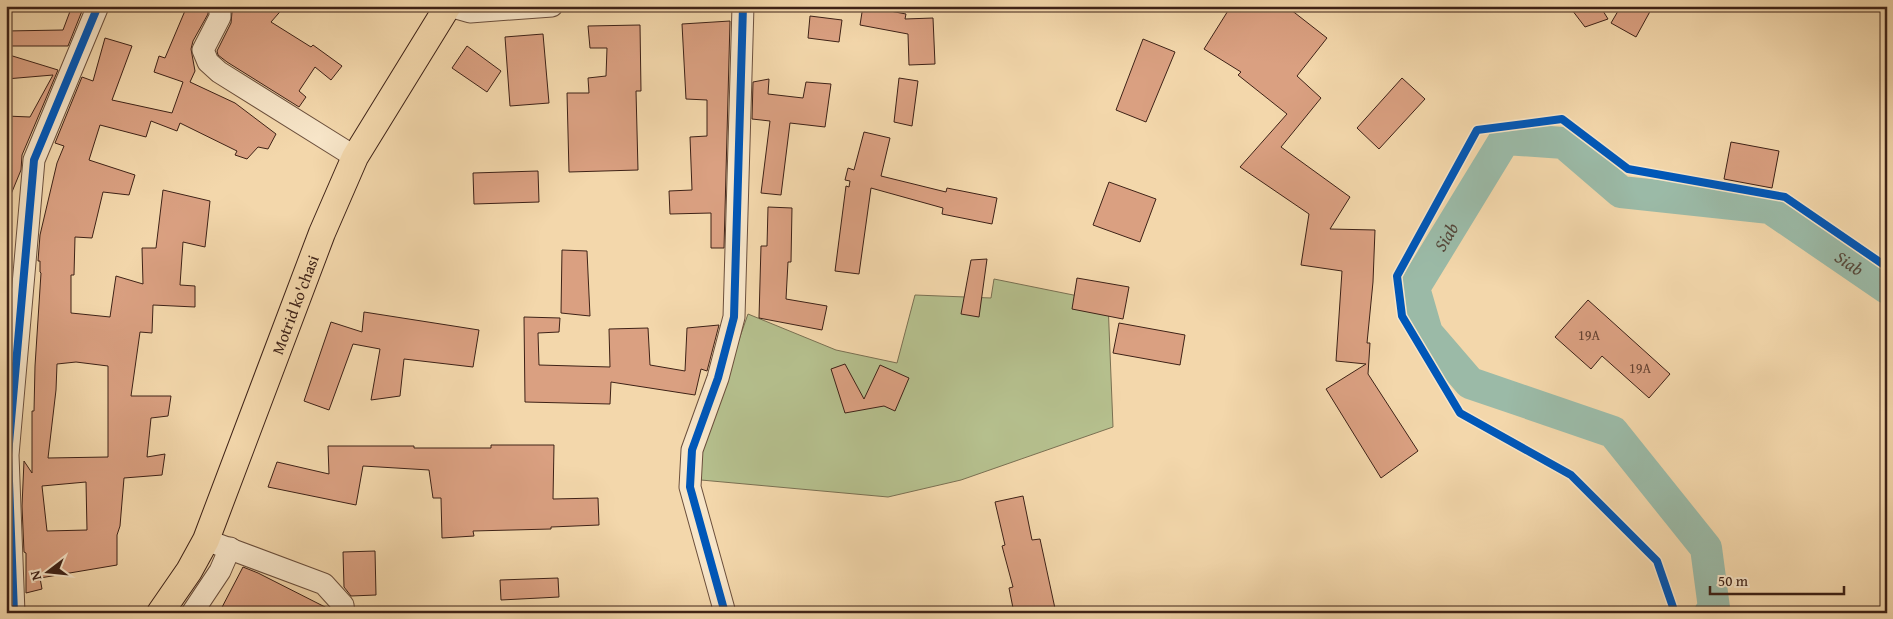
<svg xmlns="http://www.w3.org/2000/svg" width="1893" height="619" font-family="'Gentium Book Plus',serif">
<style>
.green{fill:#b5bf8d;stroke:#7a7052}
.lines{fill:none;stroke-linecap:round;stroke-linejoin:round}
.river{stroke:#9bbaa7;stroke-width:32}
.building{fill:#daa081;stroke:#3e2217;fill-rule:evenodd}
.minor-casing{stroke:#6b4f3c;stroke-width:23}
.major-casing{stroke:#3e2217;stroke-width:28}
.minor{stroke:#f7e5c8;stroke-width:21}
.major{stroke:#f3d7ab;stroke-width:26}
.cycleway-casing{stroke:#f7e5c8;stroke-width:11}
.cycleway{stroke:#0057b8;stroke-width:8}
.labels{text-anchor:middle;dominant-baseline:central;stroke-width:4.5;stroke-linejoin:round;paint-order:stroke}
.number-label{font-size:14px;fill:#654232}
.street-label{font-size:16px;fill:#3e2217;stroke:#f7e5c8}
.water-label{font-size:18px;font-style:italic;fill:#55483b;stroke:#f7e5c8}
</style>
<rect width="100%" height="100%" fill="#f3d7ab"/>
<filter id="stains"><feTurbulence type="fractalNoise" baseFrequency=".004" numOctaves="4"/><feColorMatrix values="0 0 0 0 .2 0 0 0 0 .09 0 0 0 0 .02 0 0 0 .5 -.17"/></filter>
<radialGradient id="worn" r=".72"><stop offset=".6" stop-color="#630" stop-opacity="0"/><stop offset="1" stop-color="#630" stop-opacity=".3"/></radialGradient>
<!-- green -->
<polygon class="green" points="994,279 1108,302 1113,427 961,480 888,497 690,479 748,314 836,350 897,363 915,295 991,298"/>
<g class="lines">
<!-- river -->
<path class="river" id="s1" d="M1710,613L1714,608L1706,548L1613,432L1470,383L1427,333L1414,288L1505,139L1564,143L1621,192L1770,208L1887,288"/>
</g>
<!-- building -->
<g class="building">
<polygon points="72,6 84,6 68,46 6,46 6,31 63,30"/>
<path d="M187,6H201L208,10V14L193,41L191,49L195,71L190,82L235,103L276,134L268,149L258,147L247,159L235,155L237,151L180,123L177,131L151,121L146,137L100,125L89,160L135,175L129,195L103,192L92,238L75,237L74,275H71V313L110,317L116,276L143,284L142,248H156L163,190L210,201L205,247L183,242L180,285L195,286V307L153,305L152,333L140,332L131,396H171L168,416L151,418L147,457L165,454L162,475L124,478L120,526L117,535V565L40,578L42,589L26,593V553L24,552L22,506L24,461L32,473V411H34L35,366L41,273L40,272V261H38L40,235L57,163L64,146L55,143L82,77L93,81L105,38L132,46L112,100L172,113L183,82L154,72L159,56L165,58ZM76,362L108,366V457L48,458L56,390L57,364ZM86,482L87,530L47,531L42,486Z"/>
<polygon points="237,6 285,6 271,22 311,47 313,45 342,66 331,80 315,67 299,91 306,97 299,107 227,62 218,55 217,51 231,23 232,12"/>
<polygon points="863,6 906,14 905,19 933,18 935,64 909,65 908,34 860,25"/>
<polygon points="1231,6 1286,6 1327,38 1297,76 1321,98 1281,147 1350,197 1330,229 1375,230 1373,282 1367,343 1370,343 1368,374 1418,451 1381,478 1326,389 1366,364 1336,361 1342,271 1301,265 1309,214 1240,167 1287,114 1238,75 1241,72 1204,49"/>
<polygon points="1569,6 1600,6 1608,19 1585,27"/>
<polygon points="1621,6 1653,6 1636,37 1611,23"/>
<polygon points="810,16 842,20 839,42 808,38"/>
<polygon points="730,21 724,248 711,248 711,213 670,214 669,191 692,190 690,137 707,136 707,100 686,99 682,24"/>
<polygon points="640,25 641,91 636,91 638,170 569,172 567,93 589,93 588,78 606,76 607,48 590,48 588,26"/>
<polygon points="543,34 549,103 510,106 505,37"/>
<polygon points="1143,39 1175,52 1146,122 1116,110"/>
<polygon points="467,46 501,71 487,92 452,68"/>
<polygon points="6,54 58,70 22,155 21,170 7,204 6,116 30,117 53,75 6,79"/>
<polygon points="899,78 918,81 912,126 894,122"/>
<polygon points="1402,78 1425,99 1379,149 1357,128"/>
<polygon points="769,79 768,94 803,98 806,82 831,84 825,127 790,123 781,195 761,193 770,121 752,119 753,82"/>
<polygon points="864,132 890,138 881,176 946,192 947,188 997,198 992,224 942,214 943,208 871,188 859,274 835,271 846,186 849,187 850,181 845,180 848,168 854,170"/>
<polygon points="1731,142 1779,151 1772,188 1724,179"/>
<polygon points="538,171 539,202 474,204 473,173"/>
<polygon points="1109,182 1156,199 1140,242 1093,225"/>
<polygon points="768,207 792,208 791,262 788,262 786,299 827,306 822,330 759,318 761,246 767,246"/>
<polygon points="562,250 587,251 590,316 561,313"/>
<polygon points="987,259 979,317 961,314 971,260"/>
<polygon points="1077,278 1129,287 1123,319 1072,309"/>
<polygon points="1588,300 1670,374 1649,398 1602,356 1591,369 1555,337"/>
<polygon points="364,312 479,330 473,367 404,359 400,396 371,400 380,349 353,344 329,410 304,401 331,322 362,332"/>
<polygon points="524,317 560,318 559,332 538,333 539,365 610,367 609,329 648,328 650,365 685,371 687,328 719,325 707,371 701,369 695,395 611,382 610,404 525,402"/>
<polygon points="1119,323 1185,335 1180,365 1113,353"/>
<polygon points="845,364 864,399 880,365 909,378 895,411 884,406 845,413 831,369"/>
<polygon points="491,445 554,445 553,499 598,498 599,525 551,527 551,529 473,531 474,536 442,538 441,498 433,498 429,470 363,466 356,505 268,487 277,462 329,474 328,446 414,446 414,448 491,448"/>
<polygon points="1023,496 1032,540 1040,539 1056,613 1014,613 1009,588 1013,587 1002,546 1005,545 995,502"/>
<polygon points="375,551 376,595 351,596 344,587 343,552"/>
<polygon points="243,567 258,573 329,609 331,613 219,613"/>
<polygon points="558,578 559,597 501,600 500,580"/>
</g>
<g class="lines">
<defs>
<g id="minor">
<polyline points="220,6 220,17 203,50 208,62 219,72 355,157"/>
<polyline points="449,6 470,12 552,6"/>
<polyline points="206,540 324,584 343,605 344,613"/>
<polyline points="14,613 8,455 34,160 98,6"/>
<polyline points="192,613 220,571 230,548"/>
<polyline points="725,613 690,487 692,450 718,378 734,317 743,6"/>
</g>
<g id="major">
<path id="s2" d="M160,613L189,571L206,540L322,233L355,157L448,6"/>
</g>
</defs>
<!-- minor casing -->
<use href="#minor" class="minor-casing"/>
<!-- major casing -->
<use href="#major" class="major-casing"/>
<!-- minor -->
<use href="#minor" class="minor"/>
<!-- major -->
<use href="#major" class="major"/>
<defs>
<g id="cycleway">
<polyline points="14,613 8,455 34,160 98,6"/>
<polyline points="725,613 690,487 692,450 718,378 734,317 743,6"/>
<polyline points="1675,613 1657,561 1571,475 1460,413 1402,316 1397,276 1477,130 1562,119 1628,169 1785,197 1887,267"/>
</g>
</defs>
<!-- cycleway casing -->
<use href="#cycleway" class="cycleway-casing"/>
<!-- cycleway -->
<use href="#cycleway" class="cycleway"/>
</g>
<g class="labels">
<!-- number labels -->
<g class="number-label">
<text x="1589" y="335">19A</text>
<text x="1640" y="368">19A</text>
</g>
<!-- street labels -->
<g class="street-label">
<text stroke="none"><textPath href="#s2" startOffset="338">Motrid ko'chasi</textPath></text>
</g>
<!-- water labels -->
<g class="water-label">
<text stroke="none"><textPath href="#s1" startOffset="540">Siab</textPath></text>
<text stroke="none"><textPath href="#s1" startOffset="1035">Siab</textPath></text>
</g>
</g>
<!-- margin -->
<rect width="1893" height="619" fill="none" stroke="#f3d7ab" stroke-width="25"/>
<rect x="8" y="8" width="1878" height="604" fill="none" stroke="#3e2217" stroke-width="2.5"/>
<rect x="12" y="12" width="1868" height="594" fill="none" stroke="#3e2217"/>
<!-- north arrow -->
<g transform="translate(48 572) rotate(254)" stroke="#f7e5c8" stroke-width="4" paint-order="stroke">
<path d="M0-4L9 19L0 12L-9 19Z" fill="#3e2217"/>
<text y="-8" font-size="14" font-weight="bold" text-anchor="middle" fill="#3e2217">N</text>
</g>
<!-- scale -->
<path d="M1710 586v8h134v-8" fill="none" stroke="#3e2217" stroke-width="2.5"/>
<text x="1718" y="586" font-size="15" fill="#3e2217" stroke="#f7e5c8" stroke-width="4" paint-order="stroke">50 m</text>
<rect width="100%" height="100%" filter="url(#stains)"/>
<rect width="100%" height="100%" fill="url(#worn)"/>
</svg>
